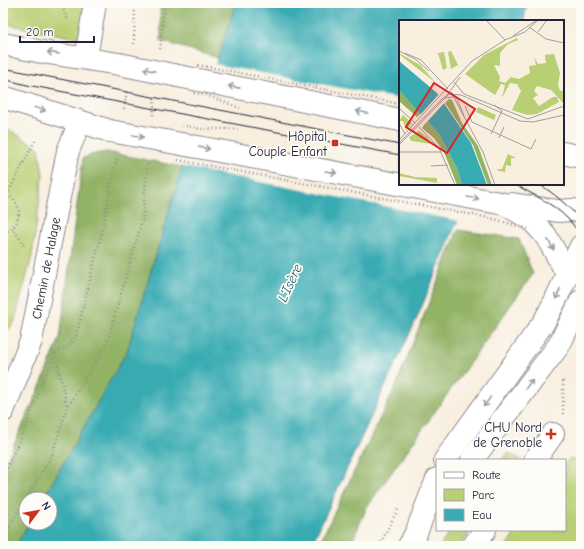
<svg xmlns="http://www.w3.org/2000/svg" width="584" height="549" font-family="'Comic Neue',sans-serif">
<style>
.green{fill:#b9cf73;stroke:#6e7857}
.forest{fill:#92b265;stroke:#5a6a50}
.water{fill:#39abb2;stroke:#2e6676}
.pier{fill:#f8efdf}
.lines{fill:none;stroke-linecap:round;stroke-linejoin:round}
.minor-casing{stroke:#8d888d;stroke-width:24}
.path{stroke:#8d888d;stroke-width:2.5;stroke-dasharray:1 3;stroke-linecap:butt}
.minor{stroke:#fff;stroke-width:22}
.tram{stroke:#22223b;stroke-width:1}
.minor-bridge-casing{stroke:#8d888d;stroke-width:24;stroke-linecap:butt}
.path-bridge{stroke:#8d888d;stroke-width:2.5;stroke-dasharray:1 3;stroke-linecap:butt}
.minor-bridge{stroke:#fff;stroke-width:22}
.oneway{stroke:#9c9ca7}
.poi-dot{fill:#c8321e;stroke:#fdfcf7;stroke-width:1.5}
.labels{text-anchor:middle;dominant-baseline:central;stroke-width:3.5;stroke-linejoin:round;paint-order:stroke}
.poi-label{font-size:13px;fill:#22223b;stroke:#fdfcf7;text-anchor:end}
.street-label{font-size:13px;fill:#22223b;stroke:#fdfcf7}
.water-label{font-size:14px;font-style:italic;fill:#2c6071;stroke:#fdfcf7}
.inset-road{fill:none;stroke:#a29d9d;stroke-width:1}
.view{fill:#d62828;fill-opacity:0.15;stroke:#d62828;stroke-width:2}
.inset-edge{fill:none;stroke:#22223b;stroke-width:2}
</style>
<rect width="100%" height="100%" fill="#fdfcf7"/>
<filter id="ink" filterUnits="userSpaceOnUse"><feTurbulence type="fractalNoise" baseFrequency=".025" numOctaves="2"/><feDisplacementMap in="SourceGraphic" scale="8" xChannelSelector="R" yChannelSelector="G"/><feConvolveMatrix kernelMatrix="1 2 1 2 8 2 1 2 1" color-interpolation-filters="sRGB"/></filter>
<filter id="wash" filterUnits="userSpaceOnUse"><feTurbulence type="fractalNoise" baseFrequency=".012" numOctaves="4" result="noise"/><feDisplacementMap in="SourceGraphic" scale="16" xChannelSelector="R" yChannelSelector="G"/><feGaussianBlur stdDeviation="0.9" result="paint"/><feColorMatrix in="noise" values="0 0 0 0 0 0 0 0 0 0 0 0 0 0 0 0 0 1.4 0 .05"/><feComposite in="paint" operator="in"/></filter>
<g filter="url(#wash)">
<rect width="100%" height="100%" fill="#f8efdf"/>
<!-- green -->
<g class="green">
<polygon points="3,3 90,3 88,22 76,38 3,23"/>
<polygon points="3,126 39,148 43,175 32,256 14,323 3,335"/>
<polygon points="508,453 522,460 502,460"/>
<polygon points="581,458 581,546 506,546 518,530 565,530 565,464 569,459"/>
<polygon points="451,530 471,530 460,546 440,546"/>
</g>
<!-- forest -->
<g class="forest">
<polygon points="160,3 236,3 218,58 161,41"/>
<polygon points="107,152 182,167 127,351 43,499 26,499 26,523 29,523 16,546 3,546 3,469 40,387 60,338 83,158 94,154"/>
<polygon points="458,230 519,239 533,274 367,507 350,546 318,546 397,383"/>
</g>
<!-- water -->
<polygon class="water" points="236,3 527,3 524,21 400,21 400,184 473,184 417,318 311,546 16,546 29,523 50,523 50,499 43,499 127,351 182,167"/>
<!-- pier -->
<polygon class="pier" points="214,64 400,99 400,184 475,184 460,221 180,166"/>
</g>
<g filter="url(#ink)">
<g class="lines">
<defs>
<g id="minor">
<polyline points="3,44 42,52 119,64"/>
<polyline points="86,58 95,3"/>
<polyline points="178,76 400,120"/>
<polyline points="3,97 110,131"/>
<polyline points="165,141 505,204 532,220 546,236 567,273"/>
<polyline points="563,153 581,157"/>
<polyline points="512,204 558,211 571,210 581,211"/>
<polyline points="3,411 31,341 68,151 80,122"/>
<polyline points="445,460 544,322 555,301 581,246"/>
<polyline points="472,460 559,345 581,301"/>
<polyline points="535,460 553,434"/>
<polyline points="409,546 416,533 437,479"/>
<polyline points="473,546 485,530"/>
</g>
</defs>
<!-- minor casing -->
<use href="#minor" class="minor-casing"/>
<!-- path -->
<g class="path">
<polyline points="60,3 68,19"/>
<polyline points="134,44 135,3"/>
<polyline points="160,49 165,3"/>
<polyline points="124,109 127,90"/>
<polyline points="153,115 155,96"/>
<path d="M3,194C24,198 24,228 3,232"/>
<polyline points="7,195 35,141"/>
<polyline points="12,228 21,240 25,248"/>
<polyline points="52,351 55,353 69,346 76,336 101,235 117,156"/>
<polyline points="55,353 67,407"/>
<polyline points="41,385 55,353"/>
<polyline points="563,414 563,379"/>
<polyline points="3,475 21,438 39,392"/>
<polyline points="3,537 52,455 67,408 106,345 142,221 148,162"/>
<polyline points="379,546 399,507"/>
</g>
<!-- minor -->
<use href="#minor" class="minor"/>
<!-- tram -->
<g class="tram">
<polyline points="3,68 400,145"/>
<polyline points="3,79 27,85 400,155"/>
<path d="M514,184C532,194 552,203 567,218C572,223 576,229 581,235"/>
<path d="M538,184C555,193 567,206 581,219"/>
</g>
<defs>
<g id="minor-bridge">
<polyline points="119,64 178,76"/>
<polyline points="110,131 165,141"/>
</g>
</defs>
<!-- minor-bridge casing -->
<use href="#minor-bridge" class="minor-bridge-casing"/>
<!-- path-bridge -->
<g class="path-bridge">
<polyline points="198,65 400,104"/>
<polyline points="194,93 206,95 240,108"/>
<polyline points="182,125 200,129 238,129"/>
<polyline points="178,160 490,218 529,229"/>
</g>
<!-- minor-bridge -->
<use href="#minor-bridge" class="minor-bridge"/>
</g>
<!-- one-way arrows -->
<defs><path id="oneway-shaft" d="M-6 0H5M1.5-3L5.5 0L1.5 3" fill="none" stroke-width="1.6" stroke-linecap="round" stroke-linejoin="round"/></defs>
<g class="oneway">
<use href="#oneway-shaft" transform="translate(53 53) rotate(-172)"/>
<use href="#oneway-shaft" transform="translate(149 70) rotate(-169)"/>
<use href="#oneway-shaft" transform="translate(234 87) rotate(-169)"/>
<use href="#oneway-shaft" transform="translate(40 109) rotate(18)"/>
<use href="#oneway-shaft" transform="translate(362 112) rotate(-168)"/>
<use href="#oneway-shaft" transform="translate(138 136) rotate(10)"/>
<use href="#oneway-shaft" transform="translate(204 148) rotate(10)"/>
<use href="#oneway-shaft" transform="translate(331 172) rotate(10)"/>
<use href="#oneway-shaft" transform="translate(473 198) rotate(9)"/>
<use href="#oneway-shaft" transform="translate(551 245) rotate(61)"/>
<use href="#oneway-shaft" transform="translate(558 294) rotate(113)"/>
<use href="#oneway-shaft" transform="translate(529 384) rotate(-53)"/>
<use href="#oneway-shaft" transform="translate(487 402) rotate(126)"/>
</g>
</g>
<!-- markers -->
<g class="poi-dot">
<rect x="331" y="139" width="8" height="8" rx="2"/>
<path d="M549 428h4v4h4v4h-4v4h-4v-4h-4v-4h4z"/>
</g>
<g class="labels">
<!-- poi labels -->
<g class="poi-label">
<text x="327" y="136">Hôpital<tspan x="327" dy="15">Couple Enfant</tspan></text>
<text x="542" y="427">CHU Nord<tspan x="542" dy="15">de Grenoble</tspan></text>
</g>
<!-- street labels -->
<g class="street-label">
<text transform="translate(46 268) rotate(-79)">Chemin de Halage</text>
</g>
<!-- water labels -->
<g class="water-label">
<text transform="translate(290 283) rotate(-65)">L'Isère</text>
</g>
</g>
<!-- overview -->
<g transform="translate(399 20)">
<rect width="165" height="165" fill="#f8efdf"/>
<path d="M118,18L119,20L109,24L101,33V46L95,45L101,57L100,61L106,63L112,57L120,59L131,53L130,46L137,45L135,37L139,44L147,43L146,35L155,34L161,53L159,65L161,71L165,70V84L152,70L138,66L135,71L139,75L134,78L140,86L154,77H158L160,82L138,94L128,95L113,90L122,71L118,64L111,63L103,78L106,65L102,64L96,75L66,54L85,35ZM52,31L59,45L52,49L49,32ZM45,32L48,48L44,50L39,33ZM0,33L21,45L37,63L0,34ZM79,87L97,95L95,100L77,92ZM4,95L13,103L7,110L4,101H0ZM20,111L28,117L33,124L12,121L10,117ZM109,134L117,138H112V146L107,145L106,152L100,151L98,149H103ZM0,153L16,157L38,158V163L0,156Z" fill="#b9cf73"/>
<path d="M0,70L22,93L18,97L0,81ZM50,79L53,80L63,103L79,126L93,165H89L74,125L46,83ZM28,101L40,114L58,148L63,165H58L45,132L35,118L23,108Z" fill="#92b265"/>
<path d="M0,41L38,73L72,123L88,165H63L58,148L40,114L0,70Z" fill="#39abb2"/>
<path d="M41,73L47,81L27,103L21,95Z" fill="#f8efdf"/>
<path class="inset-road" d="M87,0L106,20M130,7L147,19L165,23M139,12L148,0M114,16L138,0M0,31L16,39L30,51M6,33L22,40L49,69M55,62L65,74L129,99L165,86M52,72L84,132L96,165M53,73L59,81L65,96M47,77L61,57M66,86L73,102L132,129L137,119M0,88L16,103M0,103L6,114M20,107L40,128L56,165M92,114L103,91L95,85M100,118L105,107M0,120L73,41L106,20L126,12L139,0M0,123L43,79L50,74L62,75L121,101L134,102L165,95M0,125L46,78L54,77M0,132H42M32,146L49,145"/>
<path class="view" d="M35,63L76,89L48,133L7,107Z"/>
<rect width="165" height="165" class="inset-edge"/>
</g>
<!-- margin -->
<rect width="584" height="549" fill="none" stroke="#fdfcf7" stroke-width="16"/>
<!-- legend -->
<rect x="436" y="459" width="130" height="72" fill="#fdfcf7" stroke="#a5a5ac"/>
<rect x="444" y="472" width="20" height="6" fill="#ffffff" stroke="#a5a5ac"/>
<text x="472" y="479" font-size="12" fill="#22223b">Route</text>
<rect x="444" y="489" width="20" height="12" fill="#b9cf73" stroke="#a5a5ac"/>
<text x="472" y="499" font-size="12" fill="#22223b">Parc</text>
<rect x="444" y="509" width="20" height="12" fill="#39abb2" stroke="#a5a5ac"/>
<text x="472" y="519" font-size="12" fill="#22223b">Eau</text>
<!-- north arrow -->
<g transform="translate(38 511) rotate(58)"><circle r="19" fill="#fdfcf7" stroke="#a5a5ac"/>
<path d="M0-3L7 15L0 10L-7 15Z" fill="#c8321e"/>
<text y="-6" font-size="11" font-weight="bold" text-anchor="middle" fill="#22223b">N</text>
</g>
<!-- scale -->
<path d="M20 36v6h74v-6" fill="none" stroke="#22223b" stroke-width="2"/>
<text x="26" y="36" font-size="12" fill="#22223b" stroke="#fdfcf7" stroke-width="3" paint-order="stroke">20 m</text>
</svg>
